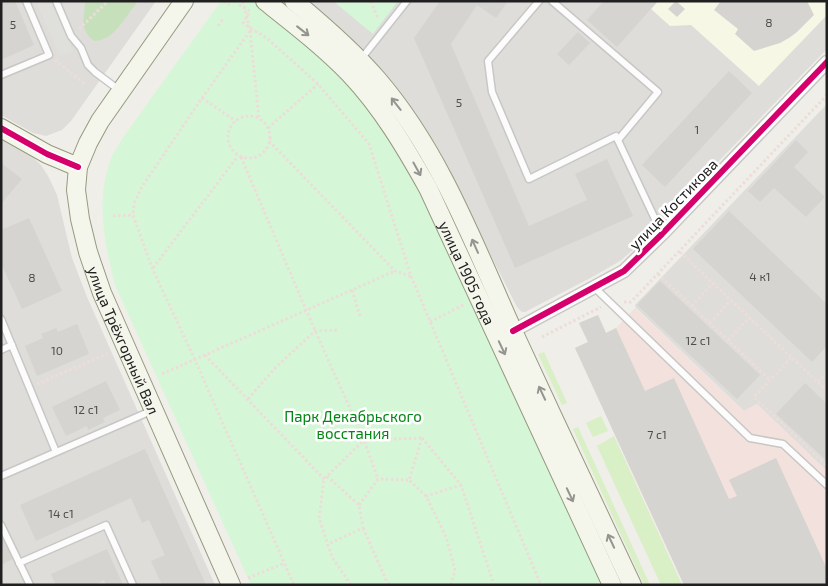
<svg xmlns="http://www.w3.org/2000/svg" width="828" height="586" font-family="'Exo 2',sans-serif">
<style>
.residential{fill:#deddda}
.commercial{fill:#f2e1dd}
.education{fill:#f7f7e5}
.grass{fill:#d9efc5}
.forest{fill:#c7e0bc}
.park{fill:#d6f7d7}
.parking{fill:#dfdfdc}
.building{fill:#d5d4d0}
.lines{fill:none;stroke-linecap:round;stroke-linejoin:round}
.lane-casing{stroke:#c7c7c5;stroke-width:9}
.street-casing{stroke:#c7c7c5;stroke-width:15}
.secondary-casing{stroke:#969a7f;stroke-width:20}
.path{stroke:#ecddd9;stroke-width:3;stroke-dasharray:2.5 2.5;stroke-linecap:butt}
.lane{stroke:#fdfcfc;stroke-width:6}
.street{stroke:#fdfcfc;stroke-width:12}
.secondary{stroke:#f4f5eb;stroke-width:18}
.cycleway-casing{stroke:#fff;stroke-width:9}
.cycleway{stroke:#d6006c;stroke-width:6}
.oneway{stroke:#959590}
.labels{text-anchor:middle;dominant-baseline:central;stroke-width:5;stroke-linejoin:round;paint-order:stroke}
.number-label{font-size:12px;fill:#4d4d4c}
.street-label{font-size:15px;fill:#202020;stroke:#fff}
.park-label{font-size:15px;fill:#028615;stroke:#fff}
</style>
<rect width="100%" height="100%" fill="#efeee9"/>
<!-- residential -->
<g class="residential">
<polygon points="1,1 156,1 71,121 62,130 46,136 33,133 1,115"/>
<polygon points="309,1 827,1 827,49 633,250 620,261 594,276 525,312 522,312 517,307 434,143 414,112 367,55"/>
<polygon points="827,104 827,471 757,404 744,411 636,308 635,305"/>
<polygon points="1,139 31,156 41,165 48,176 57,195 72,258 87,297 215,585 1,585"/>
</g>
<!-- commercial -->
<polygon class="commercial" points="635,308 744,411 757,404 827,471 827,585 684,585 575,348 588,342 579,323 598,315 606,333 616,328"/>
<!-- education -->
<polygon class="education" points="658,1 827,1 827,15 759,86 691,25 670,26 651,9"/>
<!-- grass -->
<g class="grass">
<polygon points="544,352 567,403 562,405 538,354"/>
<polygon points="601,416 608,431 593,437 586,423"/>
<polygon points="578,427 650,585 644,585 573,429"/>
<polygon points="614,436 682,585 661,585 597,446"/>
</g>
<!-- forest -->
<path class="forest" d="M85,1H136V4C124,18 114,41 94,41C78,28 85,19 85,1Z"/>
<!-- park -->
<g class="park">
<path d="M221,1H252L304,44L343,79L383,128L400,154L419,191L591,559L600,585H251L115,285C104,243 95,198 112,156C115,149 120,143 124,136Z"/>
<polygon points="333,1 398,1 373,34"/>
</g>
<!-- parking -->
<polygon class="parking" points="36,1 51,1 73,51 60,57"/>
<!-- building -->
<g class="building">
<polygon points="6,1 15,1 34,45 1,60 1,3"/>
<polygon points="440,1 508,1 496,18 477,5 451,44 529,226 587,200 575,174 607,159 633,216 515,268 414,38"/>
<polygon points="604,1 658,1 617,47 587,20"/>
<polygon points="676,1 685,9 677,17 668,9"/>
<polygon points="721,1 807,1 814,15 797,32 789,38 780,43 754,51 735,34 738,29 714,10"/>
<polygon points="578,32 590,43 569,65 557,54"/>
<polygon points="729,71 752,93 665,187 642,165"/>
<polygon points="796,140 808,152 794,167 825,197 806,217 774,188 760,202 748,191"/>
<polygon points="1,163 22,179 1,204"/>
<polygon points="729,211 827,304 827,346 812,362 693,249"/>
<polygon points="29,218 62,291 22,309 1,263 1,230"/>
<polygon points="660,281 760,375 737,399 637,305"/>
<polygon points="598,315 606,333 616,328 645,391 674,378 729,499 737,496 729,480 776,458 827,569 827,585 684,585 575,348 588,342 579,323"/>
<polygon points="77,324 89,354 37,376 25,346 43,338 41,334 56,328 58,332"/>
<polygon points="106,381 120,410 103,418 105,422 88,430 87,426 66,436 52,407"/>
<polygon points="805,383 827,404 827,461 776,414"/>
<polygon points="145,449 179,525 206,585 162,585 151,561 165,555 149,520 142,523 131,498 36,541 20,505"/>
<polygon points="1,533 13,559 1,565"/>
<polygon points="107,549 123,585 106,585 104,580 95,585 56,585 51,574"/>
</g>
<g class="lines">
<defs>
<g id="lane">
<polyline points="56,1 71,36 81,48 88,65 95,72 119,90"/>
<polyline points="539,1 488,61 492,92 529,179 616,136 662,234"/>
<polyline points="552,1 658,92 618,140"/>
<polyline points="361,59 407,1"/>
<polyline points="1,75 49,55 26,1"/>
<polyline points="595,288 750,438 783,444 827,485"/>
<polyline points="1,319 56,452"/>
<polyline points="1,350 12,345"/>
<polyline points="1,476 151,411"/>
<polyline points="1,525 30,585"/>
<polyline points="19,563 106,525 133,585"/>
</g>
<polyline id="street" points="513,331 624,271 662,234 827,62"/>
<g id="secondary">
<path id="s1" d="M184,1L100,121L88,143L78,167L76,190L80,219L88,252L102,293L231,585"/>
<path id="s2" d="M265,1C294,24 324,47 350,74C382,108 405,147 428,188L612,585"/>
<path d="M294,1C323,25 352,50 377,79C440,152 474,244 513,331C552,416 592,500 632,585"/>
<polyline points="1,128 47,154 78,167"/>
</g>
</defs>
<!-- lane casing -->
<use href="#lane" class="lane-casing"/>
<!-- street casing -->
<use href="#street" class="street-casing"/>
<!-- secondary casing -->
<use href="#secondary" class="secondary-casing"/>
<!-- path -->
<g class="path">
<polyline points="224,1 229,5"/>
<polyline points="243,1 250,31 259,119"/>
<polyline points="371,1 378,19"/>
<polyline points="239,5 250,11 243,23 255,31"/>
<polyline points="218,26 223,19"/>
<polyline points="79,29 108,1"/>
<polyline points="250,31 258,32 269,40 318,84 369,144 411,276 541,585"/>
<polyline points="250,31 202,98 141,188 134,204 133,215 152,268 195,360 294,585"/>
<polyline points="55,60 86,85"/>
<polyline points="202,98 236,121"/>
<circle cx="249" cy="137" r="21"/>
<polyline points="268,128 318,84"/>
<polyline points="269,141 395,271 410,276"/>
<polyline points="241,157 306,310 364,440 378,479"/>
<polyline points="113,216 133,215"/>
<polyline points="680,252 827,391"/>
<polyline points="153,268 238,156"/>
<polyline points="658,274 770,380"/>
<polyline points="352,290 360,316"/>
<polyline points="624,302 631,302 827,95"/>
<polyline points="692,306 713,283"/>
<polyline points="430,322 465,304"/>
<polyline points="710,323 731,300"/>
<polyline points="542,337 601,307"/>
<polyline points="728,340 749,318"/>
<polyline points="205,355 324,479"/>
<polyline points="791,358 754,397 827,466"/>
<polyline points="162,374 395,271"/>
<polyline points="818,382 827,373"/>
<polyline points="37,384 107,354"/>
<polyline points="248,399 276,367 315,331 338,330"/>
<polyline points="422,438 461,485 494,585"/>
<polyline points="422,438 409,480 426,496"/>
<polyline points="327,476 359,505 363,528 328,544"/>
<polyline points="359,505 378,479 409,480"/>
<polyline points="363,528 387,582 390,585"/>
<polyline points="248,578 285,563"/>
<polyline points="351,585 332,557 319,518 324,479 364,440 422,438"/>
<polyline points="451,585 455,570 446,537 426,496 461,485"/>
</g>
<!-- lane -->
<use href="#lane" class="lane"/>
<!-- street -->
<use href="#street" class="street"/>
<!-- secondary -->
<use href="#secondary" class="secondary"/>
<defs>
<g id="cycleway">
<polyline points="1,128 47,154 78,167"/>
<polyline points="513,331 624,271 662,234 827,62"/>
</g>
</defs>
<!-- cycleway casing -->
<use href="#cycleway" class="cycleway-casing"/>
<!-- cycleway -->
<use href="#cycleway" class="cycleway"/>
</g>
<!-- one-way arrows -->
<defs><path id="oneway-shaft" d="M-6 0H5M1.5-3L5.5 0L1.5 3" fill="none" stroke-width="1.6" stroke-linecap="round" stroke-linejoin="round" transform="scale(1.25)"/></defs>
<g class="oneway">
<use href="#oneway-shaft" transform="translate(303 31) rotate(38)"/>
<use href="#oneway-shaft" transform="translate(396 104) rotate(-128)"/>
<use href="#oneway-shaft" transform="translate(417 169) rotate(61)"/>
<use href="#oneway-shaft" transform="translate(475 246) rotate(-114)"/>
<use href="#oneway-shaft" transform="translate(502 348) rotate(65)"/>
<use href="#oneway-shaft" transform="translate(542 393) rotate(-115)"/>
<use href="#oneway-shaft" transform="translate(570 495) rotate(65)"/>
<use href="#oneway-shaft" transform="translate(611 541) rotate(-115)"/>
</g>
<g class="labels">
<!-- number labels -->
<g class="number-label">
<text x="769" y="22">8</text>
<text x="13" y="24">5</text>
<text x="459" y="102">5</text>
<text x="697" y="129">1</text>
<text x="760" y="276">4 к1</text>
<text x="32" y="277">8</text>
<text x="698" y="340">12 с1</text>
<text x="57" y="350">10</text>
<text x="86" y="409">12 с1</text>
<text x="657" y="434">7 с1</text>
<text x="61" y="513">14 с1</text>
</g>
<!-- street labels -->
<g class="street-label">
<text transform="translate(673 204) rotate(-46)">улица Костикова</text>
<text stroke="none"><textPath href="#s2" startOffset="344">улица 1905 года</textPath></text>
<text stroke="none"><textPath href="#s1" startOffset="379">улица Трёхгорный Вал</textPath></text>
</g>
<!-- park labels -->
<g class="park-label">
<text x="353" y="416">Парк Декабрьского<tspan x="353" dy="17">восстания</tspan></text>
</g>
</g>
<!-- border -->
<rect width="828" height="586" fill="none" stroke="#202020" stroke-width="5"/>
</svg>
